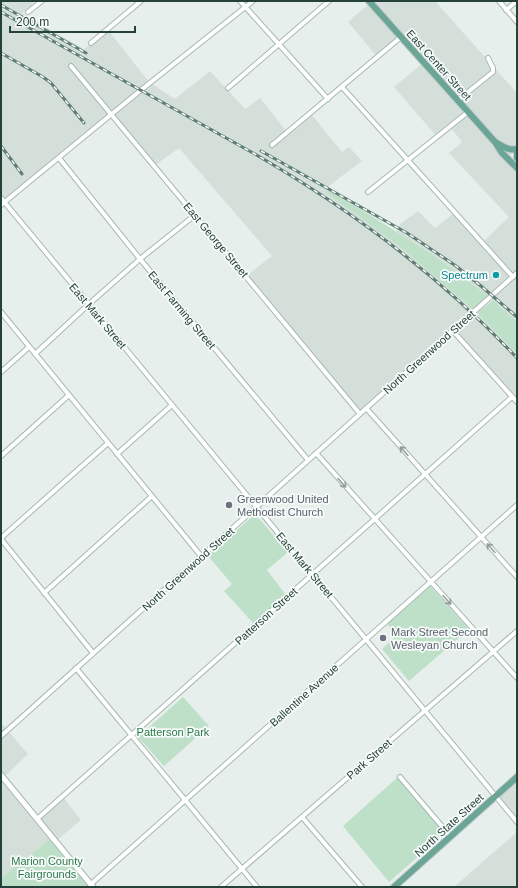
<svg xmlns="http://www.w3.org/2000/svg" width="518" height="888" font-family="Helvetica,sans-serif">
<style>
.built{fill:#d4dfda}
.green{fill:#bfe0c8}
.lines{fill:none;stroke-linecap:round;stroke-linejoin:round}
.minor-casing{stroke:#a8b8b2;stroke-width:6}
.tertiary-casing{stroke:#a8b8b2;stroke-width:7}
.primary-casing{stroke:#c2cac8;stroke-width:8}
.minor{stroke:#fff;stroke-width:4}
.tertiary{stroke:#fff;stroke-width:5}
.primary{stroke:#6aa596;stroke-width:6}
.rail-casing{stroke:#5f7d75;stroke-width:3}
.rail{stroke:#f7fbf9;stroke-width:1.5;stroke-dasharray:4.5;stroke-linecap:butt}
.oneway{stroke:#92a09c}
.culture-dot{fill:#0f9aa8;stroke:#f7fbf9;stroke-width:1.5}
.worship-dot{fill:#6b7280;stroke:#f7fbf9;stroke-width:1.5}
.labels{text-anchor:middle;dominant-baseline:central;stroke-width:3.5;stroke-linejoin:round;paint-order:stroke}
.street-label{font-size:11px;fill:#24423a;stroke:#f7fbf9}
.culture-label{font-size:11px;fill:#0d838f;stroke:#f7fbf9;text-anchor:end}
.worship-label{font-size:11px;fill:#5b616d;stroke:#f7fbf9;text-anchor:start}
.park-label{font-size:11px;fill:#2d7a4b;stroke:#f7fbf9}
</style>
<rect width="100%" height="100%" fill="#e6efeb"/>
<!-- built -->
<g class="built">
<polygon points="1,1 32,1 34,3 22,13 84,49 108,30 149,82 175,99 210,71 245,109 260,98 287,132 311,114 342,152 349,147 362,161 330,185 325,192 399,246 469,305 508,344 517,354 517,400 454,331 359,415 245,277 272,256 179,148 154,166 112,115 1,207"/>
<polygon points="368,1 435,1 517,93 517,150 509,156 517,164 517,322 493,300 436,257 396,232 400,224 418,211 435,228 454,213 481,244 509,217 449,153 462,142 452,129 439,139 394,87 423,63 401,39 378,58 348,22 370,3"/>
<polygon points="1,723 28,754 4,777 38,819 63,797 81,820 54,843 50,839 1,878"/>
<polygon points="517,777 517,822 496,796"/>
<polygon points="517,832 517,886 515,887 454,887"/>
</g>
<!-- green -->
<g class="green">
<polygon points="327,190 362,210 436,257 488,296 473,309 399,246 325,192"/>
<polygon points="493,300 517,322 517,354 477,313"/>
<polygon points="255,514 288,552 267,570 286,595 254,624 224,591 232,584 208,556"/>
<polygon points="429,585 469,629 409,681 382,649 396,636 387,623"/>
<polygon points="183,697 209,726 164,766 138,737"/>
<polygon points="398,777 445,833 389,882 343,826"/>
<polygon points="50,839 90,887 1,887 1,878"/>
</g>
<g class="lines">
<defs>
<g id="minor">
<polyline points="240,1 328,99"/>
<polyline points="499,1 517,22"/>
<polyline points="506,10 517,1"/>
<polyline points="28,12 42,1"/>
<polyline points="91,43 141,1"/>
<polyline points="71,66 360,414"/>
<polyline points="342,87 513,277"/>
<polyline points="228,88 329,1"/>
<polyline points="458,100 493,72 493,68 488,58"/>
<polyline points="272,145 401,37"/>
<polyline points="59,158 140,259 308,460"/>
<polyline points="368,192 468,112"/>
<polyline points="1,198 517,822"/>
<polyline points="1,205 141,90 253,1"/>
<polyline points="1,312 201,556"/>
<polyline points="453,331 517,402"/>
<polyline points="35,354 89,304 140,259 195,215"/>
<polyline points="1,372 29,347"/>
<polyline points="366,408 517,577"/>
<polyline points="316,453 517,678"/>
<polyline points="117,454 172,405"/>
<polyline points="1,456 69,395"/>
<polyline points="1,538 108,443"/>
<polyline points="1,539 93,653"/>
<polyline points="44,593 152,496"/>
<polyline points="76,668 257,887"/>
<polyline points="1,736 517,273"/>
<polyline points="400,777 451,837"/>
<polyline points="302,817 362,887"/>
<polyline points="37,819 512,397"/>
<polyline points="91,884 517,505"/>
<polyline points="221,887 517,631"/>
</g>
<polyline id="tertiary" points="1,775 93,887"/>
<g id="primary">
<polyline points="369,1 495,142 502,153 517,168"/>
<path d="M497,143C504,147 509,151 517,149"/>
<polyline points="517,153 517,158"/>
<polyline points="394,887 517,777"/>
</g>
</defs>
<!-- minor casing -->
<use href="#minor" class="minor-casing"/>
<!-- tertiary casing -->
<use href="#tertiary" class="tertiary-casing"/>
<!-- primary casing -->
<use href="#primary" class="primary-casing"/>
<!-- minor -->
<use href="#minor" class="minor"/>
<!-- tertiary -->
<use href="#tertiary" class="tertiary"/>
<!-- primary -->
<use href="#primary" class="primary"/>
<defs>
<g id="rail">
<polyline points="1,5 86,53"/>
<path d="M1,12L253,153C352,210 439,275 517,358"/>
<polyline points="1,53 43,77 51,83 84,123"/>
<polyline points="1,146 22,174"/>
<polyline points="261,151 407,233 456,266 481,286 517,317"/>
</g>
</defs>
<!-- rail casing -->
<use href="#rail" class="rail-casing"/>
<!-- rail -->
<use href="#rail" class="rail"/>
</g>
<!-- one-way arrows -->
<defs><path id="oneway-shaft" d="M-6 0H5M1.5-3L5.5 0L1.5 3" fill="none" stroke-width="1.6" stroke-linecap="round" stroke-linejoin="round"/></defs>
<g class="oneway">
<use href="#oneway-shaft" transform="translate(404 451) rotate(-132)"/>
<use href="#oneway-shaft" transform="translate(342 483) rotate(48)"/>
<use href="#oneway-shaft" transform="translate(491 548) rotate(-132)"/>
<use href="#oneway-shaft" transform="translate(447 600) rotate(48)"/>
</g>
<!-- markers -->
<circle class="culture-dot" cx="496" cy="275" r="4"/>
<g class="worship-dot">
<circle cx="229" cy="505" r="4"/>
<circle cx="383" cy="638" r="4"/>
</g>
<g class="labels">
<!-- street labels -->
<g class="street-label">
<text transform="translate(439 65) rotate(48)">East Center Street</text>
<text transform="translate(216 240) rotate(50)">East George Street</text>
<text transform="translate(182 310) rotate(50)">East Farming Street</text>
<text transform="translate(98 316) rotate(50)">East Mark Street</text>
<text transform="translate(429 352) rotate(-42)">North Greenwood Street</text>
<text transform="translate(305 565) rotate(50)">East Mark Street</text>
<text transform="translate(188 569) rotate(-42)">North Greenwood Street</text>
<text transform="translate(266 616) rotate(-42)">Patterson Street</text>
<text transform="translate(304 695) rotate(-42)">Ballentine Avenue</text>
<text transform="translate(369 759) rotate(-41)">Park Street</text>
<text transform="translate(449 825) rotate(-42)">North State Street</text>
</g>
<!-- culture labels -->
<g class="culture-label">
<text x="488" y="275">Spectrum</text>
</g>
<!-- worship labels -->
<g class="worship-label">
<text x="237" y="499">Greenwood United<tspan x="237" dy="13">Methodist Church</tspan></text>
<text x="391" y="632">Mark Street Second<tspan x="391" dy="13">Wesleyan Church</tspan></text>
</g>
<!-- park labels -->
<g class="park-label">
<text x="173" y="732">Patterson Park</text>
<text x="47" y="861">Marion County<tspan x="47" dy="13">Fairgrounds</tspan></text>
</g>
</g>
<!-- border -->
<rect width="518" height="888" fill="none" stroke="#24423a" stroke-width="4"/>
<!-- scale -->
<path d="M10 26v6h125v-6" fill="none" stroke="#24423a" stroke-width="2"/>
<text x="16" y="26" font-size="12" fill="#24423a" stroke="#f7fbf9" stroke-width="3" paint-order="stroke">200 m</text>
</svg>
